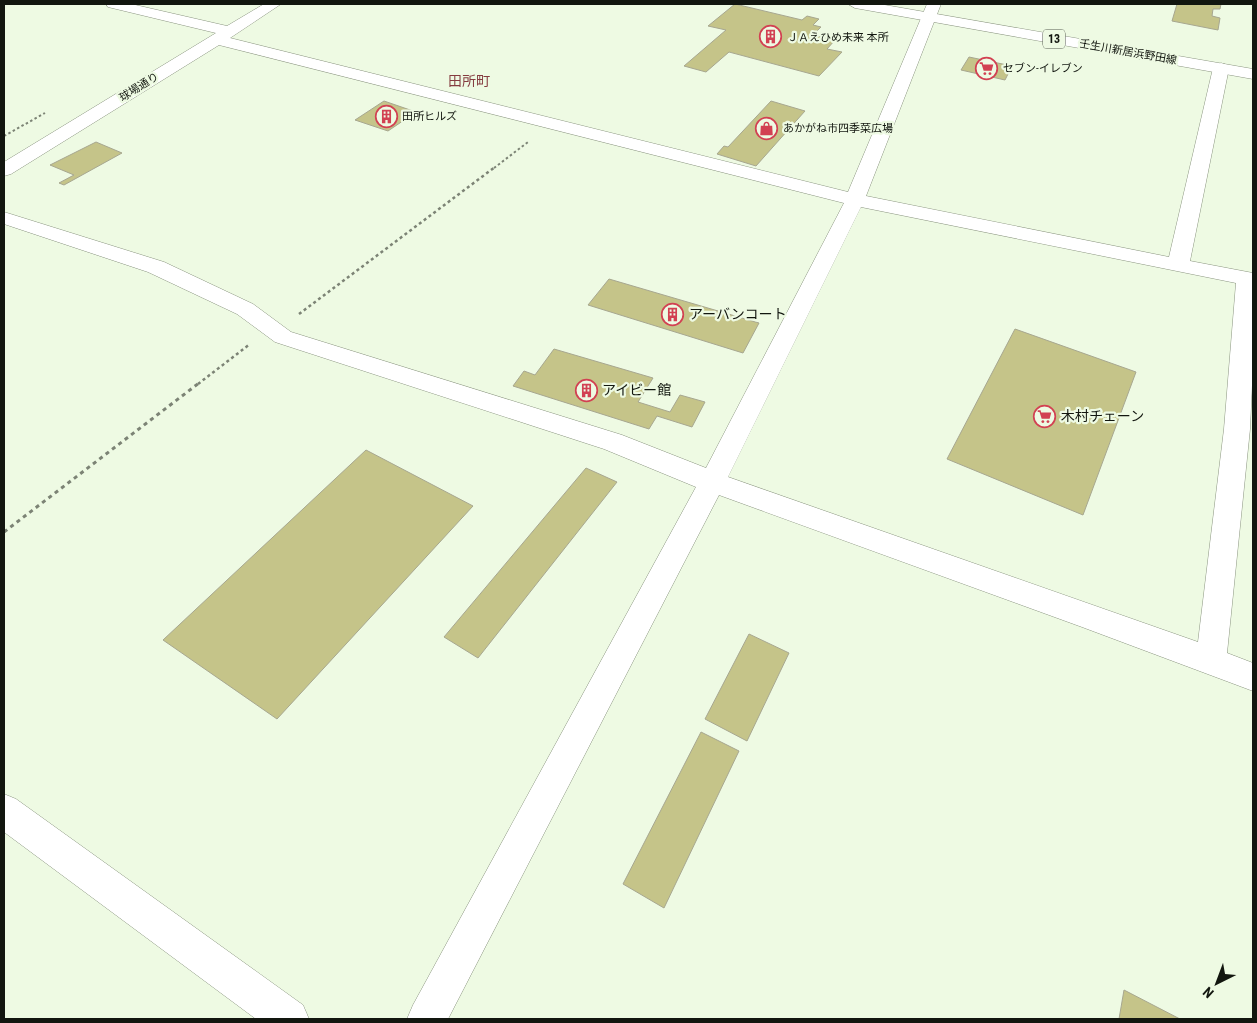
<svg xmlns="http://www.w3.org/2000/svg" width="1257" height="1023" font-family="'Roboto Condensed','Noto Sans JP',sans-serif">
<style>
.building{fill:#c5c489;stroke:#a7a790}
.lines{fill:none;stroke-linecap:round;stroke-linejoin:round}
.minor-casing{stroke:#8b9581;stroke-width:1}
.major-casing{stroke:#8b9581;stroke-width:1}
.path-far2{stroke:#7c8375;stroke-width:2;stroke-dasharray:2.5 2.5;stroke-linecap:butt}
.path-far1{stroke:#7c8375;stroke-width:2.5;stroke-dasharray:3 3;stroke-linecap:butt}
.path{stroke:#7c8375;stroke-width:3;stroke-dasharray:4 4;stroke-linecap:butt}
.minor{fill:#fff;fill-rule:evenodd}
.major{fill:#fff;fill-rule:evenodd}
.labels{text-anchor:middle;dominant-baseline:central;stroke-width:4.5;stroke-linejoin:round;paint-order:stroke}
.far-poi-label{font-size:11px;fill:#12160f;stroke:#eefae3;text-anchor:start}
.far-street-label{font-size:11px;fill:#12160f;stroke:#eefae3}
.shield{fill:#eefae3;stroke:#545a4f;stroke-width:1}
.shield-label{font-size:12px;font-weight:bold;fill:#12160f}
.far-quarter-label{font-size:14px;fill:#853c40;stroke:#eefae3}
.poi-label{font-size:14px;fill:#12160f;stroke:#eefae3;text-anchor:start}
</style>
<rect width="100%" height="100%" fill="#eefae3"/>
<!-- building -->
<g class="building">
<polygon points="735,4 802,20 807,16 819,19 813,25 821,27 813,35 835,40 827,49 842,52 819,76 729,52 706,72 684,66 726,30 708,26"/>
<polygon points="1177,4 1221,4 1220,9 1213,9 1212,16 1220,18 1218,30 1172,21"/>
<polygon points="969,57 1012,66 1005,80 961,70"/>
<polygon points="384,101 416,112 388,131 355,120"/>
<polygon points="771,101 805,111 756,166 717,154 724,146 728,147"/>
<polygon points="96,142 122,153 64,185 59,183 74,175 50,165"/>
<polygon points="609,279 759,323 743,353 588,305"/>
<polygon points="1015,329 1136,372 1083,515 947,459"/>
<polygon points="554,349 653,378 638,402 670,412 680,395 705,402 692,427 657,416 649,429 513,386 524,371 535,375"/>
<polygon points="366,450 473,506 277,719 163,640"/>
<polygon points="586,468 617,482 478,658 444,637"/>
<polygon points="749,634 789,653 747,741 705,719"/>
<polygon points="701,732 739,751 664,908 623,884"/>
<polygon points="1124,990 1180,1019 1119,1019"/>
</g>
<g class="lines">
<defs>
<g id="minor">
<path d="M106,4H131L227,26L264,4H281L230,38L848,192L927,4H941L866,196L1169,257L1213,68L1221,63L1227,65L1229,68L1190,261L1253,273V363L1250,429L1227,653L1253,663V691L1082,627L719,495L448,1019H407L413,1005L696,487L604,449L275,342L237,314L148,272L4,224V212L164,262L253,304L291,332L622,435L706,468L844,203L219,45L11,174L4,176V162L216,33L108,7ZM861,207L1236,283L1224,429L1198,642L728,477Z"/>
<polygon points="4,794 16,799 303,1005 309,1019 256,1019 4,832"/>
</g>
<polygon id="major" points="848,4 879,4 1253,69 1253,79 855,8"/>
</defs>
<!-- minor casing -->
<use href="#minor" class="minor-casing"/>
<!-- major casing -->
<use href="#major" class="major-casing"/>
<!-- path-far2 -->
<g class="path-far2">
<polyline points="4,136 45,113"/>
<polyline points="494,168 528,142"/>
</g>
<!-- path-far1 -->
<g class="path-far1">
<polyline points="299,314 495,167"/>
<polyline points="198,384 250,344"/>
</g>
<!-- path -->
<polyline class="path" points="4,532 199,383"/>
<!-- minor -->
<use href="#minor" class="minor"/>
<!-- major -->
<use href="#major" class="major"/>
</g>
<!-- icons -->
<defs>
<symbol id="building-ring" viewBox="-11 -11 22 22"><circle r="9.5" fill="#eefae3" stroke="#d24152" stroke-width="1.5"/><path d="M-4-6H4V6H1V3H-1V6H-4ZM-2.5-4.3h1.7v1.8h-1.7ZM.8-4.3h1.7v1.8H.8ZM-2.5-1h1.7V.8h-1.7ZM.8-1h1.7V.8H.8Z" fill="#d24152"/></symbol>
<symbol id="supermarket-ring" viewBox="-11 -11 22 22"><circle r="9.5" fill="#eefae3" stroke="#d24152" stroke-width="1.5"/><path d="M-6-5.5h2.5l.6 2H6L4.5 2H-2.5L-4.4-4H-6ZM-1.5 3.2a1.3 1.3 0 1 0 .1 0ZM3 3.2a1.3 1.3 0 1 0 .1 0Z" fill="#d24152"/></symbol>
<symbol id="shop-ring" viewBox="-11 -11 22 22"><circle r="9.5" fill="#eefae3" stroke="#d24152" stroke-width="1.5"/><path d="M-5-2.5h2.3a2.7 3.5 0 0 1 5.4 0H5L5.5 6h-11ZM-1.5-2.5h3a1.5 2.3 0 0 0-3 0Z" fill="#d24152"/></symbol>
</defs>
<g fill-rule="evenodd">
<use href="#building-ring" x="758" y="24" width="25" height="25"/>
<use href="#supermarket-ring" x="974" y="56" width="25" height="25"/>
<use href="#building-ring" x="374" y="104" width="25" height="25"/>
<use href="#shop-ring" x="754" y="116" width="25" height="25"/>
<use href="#building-ring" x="660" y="302" width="25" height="25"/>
<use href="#building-ring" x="574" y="378" width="25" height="25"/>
<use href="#supermarket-ring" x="1032" y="404" width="25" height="25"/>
</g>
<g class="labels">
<!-- far-poi labels -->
<g class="far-poi-label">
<text x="787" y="37">ＪＡえひめ未来 本所</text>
<text x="1003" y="68">セブン-イレブン</text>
<text x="402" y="116">田所ヒルズ</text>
<text x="783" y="128">あかがね市四季菜広場</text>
</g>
<!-- far-street labels -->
<g class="far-street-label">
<text transform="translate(1128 52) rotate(10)">壬生川新居浜野田線</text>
<text transform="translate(139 87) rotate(-32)">球場通り</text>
</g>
<!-- shield labels -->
<rect class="shield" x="1043" y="29.5" width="22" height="19" rx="4"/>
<g class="shield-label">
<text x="1054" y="39">13</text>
</g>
<!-- far-quarter labels -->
<g class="far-quarter-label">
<text x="469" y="81">田所町</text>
</g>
<!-- poi labels -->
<g class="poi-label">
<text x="689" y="314">アーバンコート</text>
<text x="602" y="390">アイビー館</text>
<text x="1061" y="416">木村チェーン</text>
</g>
</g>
<!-- border -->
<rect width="1257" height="1023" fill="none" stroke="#12160f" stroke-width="10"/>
<!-- north arrow -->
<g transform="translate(1217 983) rotate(222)" stroke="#eefae3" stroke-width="4" paint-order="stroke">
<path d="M0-4L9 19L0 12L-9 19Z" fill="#12160f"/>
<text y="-8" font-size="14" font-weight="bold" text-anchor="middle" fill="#12160f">N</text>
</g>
</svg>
